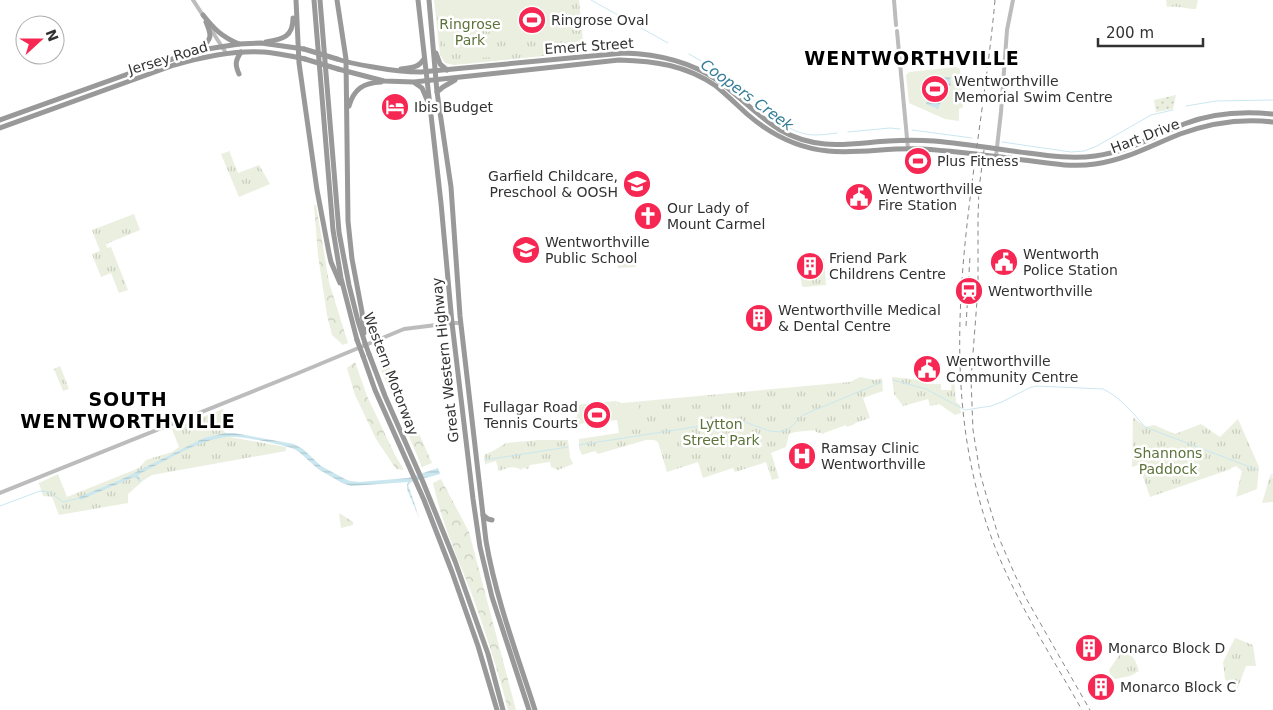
<svg xmlns="http://www.w3.org/2000/svg" width="1273" height="710" font-family="'DejaVu Sans',sans-serif">
<style>
.grass{fill:url(#grass-dots)}
.forest{fill:url(#forest-crowns)}
.park{fill:url(#park-tufts)}
.garden{fill:#eaefdf}
.water{fill:url(#water-rules)}
.lines{fill:none;stroke-linecap:round;stroke-linejoin:round}
.stream{stroke:#cae7f0;stroke-width:1}
.secondary{stroke:#bcbcbc;stroke-width:4}
.highway{stroke:#999;stroke-width:5}
.rail{stroke:#878787;stroke-width:1;stroke-dasharray:5 4;stroke-linecap:butt}
.highway-bridge{stroke:#999;stroke-width:5}
.labels{text-anchor:middle;dominant-baseline:central;stroke-width:5;stroke-linejoin:round;paint-order:stroke}
.poi-label{font-size:14px;fill:#323232;stroke:#fff;text-anchor:start}
.park-label{font-size:14px;fill:#5c733a;stroke:#fff}
.street-label{font-size:14px;fill:#323232;stroke:#fff}
.water-label{font-size:15px;font-style:italic;fill:#347d96;stroke:#fff}
.district-label{font-size:19px;font-weight:bold;letter-spacing:1px;fill:#000;stroke:#fff}
</style>
<defs>
<pattern id="grass-dots" width="8" height="8" patternUnits="userSpaceOnUse" patternTransform="scale(1.25)"><rect width="8" height="8" fill="#eaefdf"/><path d="M2 2h.1M6 6h.1" fill="none" stroke="#c9cdc0" stroke-width="1.8" stroke-linecap="round"/></pattern>
<pattern id="forest-crowns" width="20" height="18" patternUnits="userSpaceOnUse" patternTransform="scale(1.25)"><rect width="20" height="18" fill="#eaefdf"/><path d="M2 6a3 3 0 1 1 6 0M12 15a3 3 0 1 1 6 0" fill="none" stroke="#c9cdc0"/></pattern>
<pattern id="park-tufts" width="24" height="20" patternUnits="userSpaceOnUse" patternTransform="scale(1.25)"><rect width="24" height="20" fill="#eaefdf"/><path d="M3 7l-1-3M5 7V3M7 7l1-3M15 17l-1-3M17 17v-4M19 17l1-3" fill="none" stroke="#c9cdc0"/></pattern>
<pattern id="water-rules" width="6" height="5" patternUnits="userSpaceOnUse" patternTransform="scale(1.25)"><rect width="6" height="5" fill="#cae7f0"/><path d="M0 2.5h6" fill="none" stroke="#aec7ce"/></pattern>
</defs>
<rect width="100%" height="100%" fill="#fff"/>
<!-- grass -->
<polygon class="grass" points="1176,95 1173,109 1156,112 1154,100"/>
<!-- forest -->
<g class="forest">
<polygon points="314,205 316,205 329,282 348,343 343,345 332,335 327,315 318,255"/>
<polygon points="383,352 432,463 422,467 381,370 379,356"/>
<polygon points="355,362 367,396 395,455 404,470 396,469 376,439 355,395 347,368"/>
<path d="M441,479L469,532L516,710H508C498,670 485,631 471,592C457,556 441,521 433,483Z"/>
</g>
<!-- park -->
<g class="park">
<polygon points="434,0 579,0 584,52 454,65 445,63 440,55"/>
<path d="M1166,0H1198L1196,9C1186,9 1177,5 1167,7Z"/>
<polygon points="230,151 230,153 238,173 259,165 270,184 239,197 221,154"/>
<polygon points="134,214 140,230 106,244 107,248 111,247 128,290 119,293 111,273 101,277 92,254 100,251 92,230"/>
<polygon points="824,258 826,285 803,287 802,286 798,261"/>
<polygon points="60,366 69,389 63,391 54,369"/>
<polygon points="860,377 875,380 882,378 883,391 863,398 870,418 855,423 855,424 847,427 846,425 824,433 824,434 816,432 815,430 795,432 789,434 786,447 771,453 779,478 772,480 766,462 735,472 733,468 703,478 698,462 667,472 658,442 654,440 646,440 598,454 595,451 582,455 579,448 579,439 619,433 616,401 622,403 850,382"/>
<polygon points="892,377 921,380 926,381 926,384 941,384 941,390 951,390 952,378 954,377 956,402 960,405 961,413 955,415 939,404 930,406 928,399 903,406 894,394"/>
<polygon points="223,409 222,429 230,437 286,447 286,451 152,475 144,480 128,494 128,503 59,515 52,497 43,496 39,483 58,474 67,497 139,468 146,460 172,452 179,447 172,429"/>
<polygon points="1133,417 1145,427 1154,425 1175,434 1201,424 1220,437 1238,419 1259,467 1257,489 1236,497 1242,471 1236,466 1231,468 1231,469 1150,497 1139,465 1132,467"/>
<path d="M539,440H568L570,457L573,464L558,470L551,467L550,462L530,465L528,469L523,468L521,470C514,465 506,468 499,471L496,461L485,464L484,455L493,451L506,443Z"/>
<polygon points="1270,476 1273,477 1273,502 1262,503"/>
<polygon points="339,513 353,522 353,525 341,528"/>
<polygon points="1235,638 1253,645 1256,666 1246,666 1237,690 1225,679 1223,662"/>
<path d="M1122,651C1134,655 1135,659 1139,671L1130,676L1115,679L1110,674L1109,670Z"/>
</g>
<!-- garden -->
<g class="garden">
<path d="M438,0H492C493,7 495,18 492,24C491,29 487,29 483,31C467,36 459,37 443,31C439,20 436,11 438,0Z"/>
<path d="M496,0H564C565,8 569,20 565,27C558,41 515,39 501,37L499,35Z"/>
<polygon points="492,34 493,43 476,44 475,35"/>
<polygon points="450,37 452,54 446,55 444,38"/>
<polygon points="493,48 494,57 477,58 476,49"/>
<polygon points="956,67 960,69 963,107 959,109 959,121 945,119 909,103 906,75 909,72"/>
<polygon points="635,257 636,267 618,268 617,258"/>
<polygon points="616,401 616,406 639,403 640,429 619,431 617,420 578,424 576,405"/>
</g>
<!-- water -->
<g class="water">
<polygon points="950,77 951,86 925,88 924,79"/>
<polygon points="929,97 941,102 938,109 926,104"/>
<path d="M225,433H234L294,444L303,449L321,466L345,479L350,481L359,482L408,478L438,468L440,474L411,482L408,485L414,502L419,518L407,489V485L408,482L351,486L342,483L318,469L299,452L294,449C279,444 241,435 225,437C196,441 166,461 139,474L138,476L141,481L139,482L137,478L134,477L80,500L79,497L120,480L204,438Z"/>
</g>
<g class="lines">
<!-- stream -->
<g class="stream">
<polyline points="591,0 668,43"/>
<path d="M689,54L722,73L784,125C805,137 813,136 837,133"/>
<polyline points="1186,106 1216,101 1273,100"/>
<polyline points="912,130 972,138"/>
<polyline points="848,132 890,128 900,129"/>
<polyline points="1002,142 1071,152 1084,151 1097,146 1151,115 1173,110"/>
<path d="M893,380L926,389L965,410L991,406L1002,402L1029,388L1036,386L1103,389C1120,397 1133,413 1145,427L1258,470"/>
<polyline points="579,445 739,420 770,431 780,432 786,431 790,428 803,415 882,382"/>
<polyline points="485,460 568,447"/>
<polyline points="1271,475 1273,475"/>
<polyline points="0,506 40,491 50,492 63,502 80,498"/>
</g>
<!-- secondary -->
<g class="secondary">
<polyline points="193,0 204,17"/>
<polyline points="894,0 896,25"/>
<polyline points="210,28 226,53"/>
<polyline points="897,31 908,149"/>
<polyline points="996,156 1001,112 1007,30 1013,0"/>
<polyline points="0,493 296,374 404,329 452,323 461,323"/>
</g>
<!-- highway -->
<g class="highway">
<polyline points="296,0 299,63 317,190 329,253 331,262 340,283"/>
<polyline points="314,0 333,230 341,278 357,340"/>
<polyline points="320,0 339,232 349,285 358,321 365,343"/>
<polyline points="337,0 346,59 348,221 352,259 362,312 364,333"/>
<polyline points="418,0 441,203 452,323 473,499 480,547 492,597 529,710"/>
<path d="M429,0L437,92L451,187L460,316L486,541C496,599 517,654 535,710"/>
<path d="M203,15C214,29 222,37 239,44"/>
<path d="M266,42C283,39 293,37 293,18"/>
<path d="M201,49C212,38 212,36 206,22"/>
<polyline points="436,53 440,64 447,70"/>
<path d="M337,59C349,63 361,65 373,67C389,70 404,72 421,72L624,53C658,54 689,61 717,80C755,107 773,139 825,144C846,146 868,142 889,141C904,140 919,140 934,141C966,144 997,149 1028,153C1050,156 1073,159 1095,156C1127,152 1155,136 1184,124C1212,113 1243,111 1273,114"/>
<path d="M338,69L384,81L414,82L619,60C655,61 686,65 716,86C727,95 737,105 747,114C770,134 797,148 828,151C859,154 891,147 922,149C954,151 985,155 1016,159C1042,162 1069,168 1095,164C1126,160 1152,145 1180,134C1210,123 1241,118 1273,122"/>
<path d="M401,69C411,68 418,68 424,59"/>
<path d="M239,74C235,65 235,61 241,52"/>
<polyline points="415,83 422,88 428,102"/>
<polyline points="437,92 443,87 455,80"/>
<path d="M349,106C354,89 363,83 381,82"/>
<polyline points="0,120 153,65 201,50 239,44 261,43 304,49"/>
<path d="M0,128L174,65C202,57 233,50 263,52C277,53 291,56 305,59"/>
<polyline points="369,354 385,396 423,482 455,561 488,654 503,710"/>
<polyline points="363,356 375,390 424,500 452,572 478,646 497,710"/>
<polyline points="483,515 488,519 492,520"/>
</g>
<!-- rail -->
<g class="rail">
<path d="M995,0C979,177 929,350 987,525C1009,591 1048,650 1082,710"/>
<polyline points="984,150 979,189 978,218 978,288 971,379 973,430 980,473 987,498 999,538 1015,575 1027,600 1090,710"/>
<polyline points="966,326 970,256"/>
</g>
<!-- highway-bridge -->
<g class="highway-bridge">
<polyline points="304,49 337,59"/>
<polyline points="305,59 338,69"/>
<polyline points="357,340 363,356"/>
<polyline points="365,343 369,354"/>
</g>
</g>
<!-- icons -->
<defs>
<symbol id="stadium-disc" viewBox="-11 -11 22 22"><circle r="9.5" fill="#f62752" stroke="#fff"/><path d="M0-5a6.5 5 0 1 0 0 10a6.5 5 0 1 0 0-10ZM-3.5-1.8h7v3.6h-7Z" fill="#fff"/></symbol>
<symbol id="hotel-disc" viewBox="-11 -11 22 22"><circle r="9.5" fill="#f62752" stroke="#fff"/><path d="M-6-4.5h1.5V1H6V5H4.5V3h-9V5H-6ZM-4 0a1.8 1.8 0 1 1 3.6 0ZM.5 0V-2.5h3Q6-2.5 6 0Z" fill="#fff"/></symbol>
<symbol id="school-disc" viewBox="-11 -11 22 22"><circle r="9.5" fill="#f62752" stroke="#fff"/><path d="M0-5L7-2L0 1L-7-2ZM-4 1L0 2.5L4 1V4Q0 6-4 4Z" fill="#fff"/></symbol>
<symbol id="civic-disc" viewBox="-11 -11 22 22"><circle r="9.5" fill="#f62752" stroke="#fff"/><path d="M-.6-6.5H3V-4.5H.6V-3L4-1V1h2V6H-6V1h2V-1L-.6-3ZM-1.2 2.5V6h2.4V2.5Z" fill="#fff"/></symbol>
<symbol id="church-disc" viewBox="-11 -11 22 22"><circle r="9.5" fill="#f62752" stroke="#fff"/><path d="M-1.2-6h2.4v3.5h3.3v2.4h-3.3V6h-2.4V-.1h-3.3v-2.4h3.3Z" fill="#fff"/></symbol>
<symbol id="building-disc" viewBox="-11 -11 22 22"><circle r="9.5" fill="#f62752" stroke="#fff"/><path d="M-4-6H4V6H1V3H-1V6H-4ZM-2.5-4.3h1.7v1.8h-1.7ZM.8-4.3h1.7v1.8H.8ZM-2.5-1h1.7V.8h-1.7ZM.8-1h1.7V.8H.8Z" fill="#fff"/></symbol>
<symbol id="station-disc" viewBox="-11 -11 22 22"><circle r="9.5" fill="#f62752" stroke="#fff"/><path d="M-3-6H3Q5-6 5-4V2Q5 4 3 4L4.5 6H3L1.5 4h-3L-3 6H-4.5L-3 4Q-5 4-5 2V-4Q-5-6-3-6ZM-3.5-4v3h7v-3ZM-3.5 1v1.5H-2V1ZM2 1v1.5H3.5V1Z" fill="#fff"/></symbol>
<symbol id="hospital-disc" viewBox="-11 -11 22 22"><circle r="9.5" fill="#f62752" stroke="#fff"/><path d="M-5-5h3v3.5h4V-5h3V5h-3V1.5h-4V5h-3Z" fill="#fff"/></symbol>
</defs>
<g fill-rule="evenodd">
<use href="#stadium-disc" x="516" y="4" width="32" height="32"/>
<use href="#stadium-disc" x="919" y="73" width="32" height="32"/>
<use href="#hotel-disc" x="379" y="91" width="32" height="32"/>
<use href="#stadium-disc" x="902" y="145" width="32" height="32"/>
<use href="#school-disc" x="621" y="168" width="32" height="32"/>
<use href="#civic-disc" x="843" y="181" width="32" height="32"/>
<use href="#church-disc" x="632" y="200" width="32" height="32"/>
<use href="#school-disc" x="510" y="234" width="32" height="32"/>
<use href="#civic-disc" x="988" y="246" width="32" height="32"/>
<use href="#building-disc" x="794" y="250" width="32" height="32"/>
<use href="#station-disc" x="953" y="275" width="32" height="32"/>
<use href="#building-disc" x="743" y="302" width="32" height="32"/>
<use href="#civic-disc" x="911" y="353" width="32" height="32"/>
<use href="#stadium-disc" x="581" y="399" width="32" height="32"/>
<use href="#hospital-disc" x="786" y="440" width="32" height="32"/>
<use href="#building-disc" x="1073" y="632" width="32" height="32"/>
<use href="#building-disc" x="1085" y="671" width="32" height="32"/>
</g>
<g class="labels">
<!-- poi labels -->
<g class="poi-label">
<text x="551" y="20">Ringrose Oval</text>
<text x="954" y="81">Wentworthville<tspan x="954" dy="16">Memorial Swim Centre</tspan></text>
<text x="414" y="107">Ibis Budget</text>
<text x="937" y="161">Plus Fitness</text>
<text x="618" y="176" text-anchor="end">Garfield Childcare,<tspan x="618" dy="16">Preschool &amp; OOSH</tspan></text>
<text x="878" y="189">Wentworthville<tspan x="878" dy="16">Fire Station</tspan></text>
<text x="667" y="208">Our Lady of<tspan x="667" dy="16">Mount Carmel</tspan></text>
<text x="545" y="242">Wentworthville<tspan x="545" dy="16">Public School</tspan></text>
<text x="1023" y="254">Wentworth<tspan x="1023" dy="16">Police Station</tspan></text>
<text x="829" y="258">Friend Park<tspan x="829" dy="16">Childrens Centre</tspan></text>
<text x="988" y="291">Wentworthville</text>
<text x="778" y="310">Wentworthville Medical<tspan x="778" dy="16">&amp; Dental Centre</tspan></text>
<text x="946" y="361">Wentworthville<tspan x="946" dy="16">Community Centre</tspan></text>
<text x="578" y="407" text-anchor="end">Fullagar Road<tspan x="578" dy="16">Tennis Courts</tspan></text>
<text x="821" y="448">Ramsay Clinic<tspan x="821" dy="16">Wentworthville</tspan></text>
<text x="1108" y="648">Monarco Block D</text>
<text x="1120" y="687">Monarco Block C</text>
</g>
<!-- park labels -->
<g class="park-label">
<text x="470" y="24">Ringrose<tspan x="470" dy="16">Park</tspan></text>
<text x="721" y="424">Lytton<tspan x="721" dy="16">Street Park</tspan></text>
<text x="1168" y="453">Shannons<tspan x="1168" dy="16">Paddock</tspan></text>
</g>
<!-- street labels -->
<g class="street-label">
<text transform="translate(589 46) rotate(-4)">Emert Street</text>
<text transform="translate(168 58) rotate(-17)">Jersey Road</text>
<text transform="translate(1145 136) rotate(-21)">Hart Drive</text>
<text transform="translate(445 360) rotate(-96)">Great Western Highway</text>
<text transform="translate(391 374) rotate(69)">Western Motorway</text>
</g>
<!-- water labels -->
<g class="water-label">
<text transform="translate(747 95) rotate(36)">Coopers Creek</text>
</g>
<!-- district labels -->
<g class="district-label">
<text x="912" y="58">WENTWORTHVILLE</text>
<text x="128" y="399">SOUTH<tspan x="128" dy="22">WENTWORTHVILLE</tspan></text>
</g>
</g>
<!-- north arrow -->
<g transform="translate(40 40) rotate(69)"><circle r="24" fill="#ffffff" stroke="#adadad"/>
<path d="M0-4L9 19L0 12L-9 19Z" fill="#f62752"/>
<text y="-8" font-size="14" font-weight="bold" text-anchor="middle" fill="#323232">N</text>
</g>
<!-- scale -->
<path d="M1098 38v8h105v-8" fill="none" stroke="#323232" stroke-width="2.5"/>
<text x="1106" y="38" font-size="15" fill="#323232" stroke="#ffffff" stroke-width="4" paint-order="stroke">200 m</text>
</svg>
